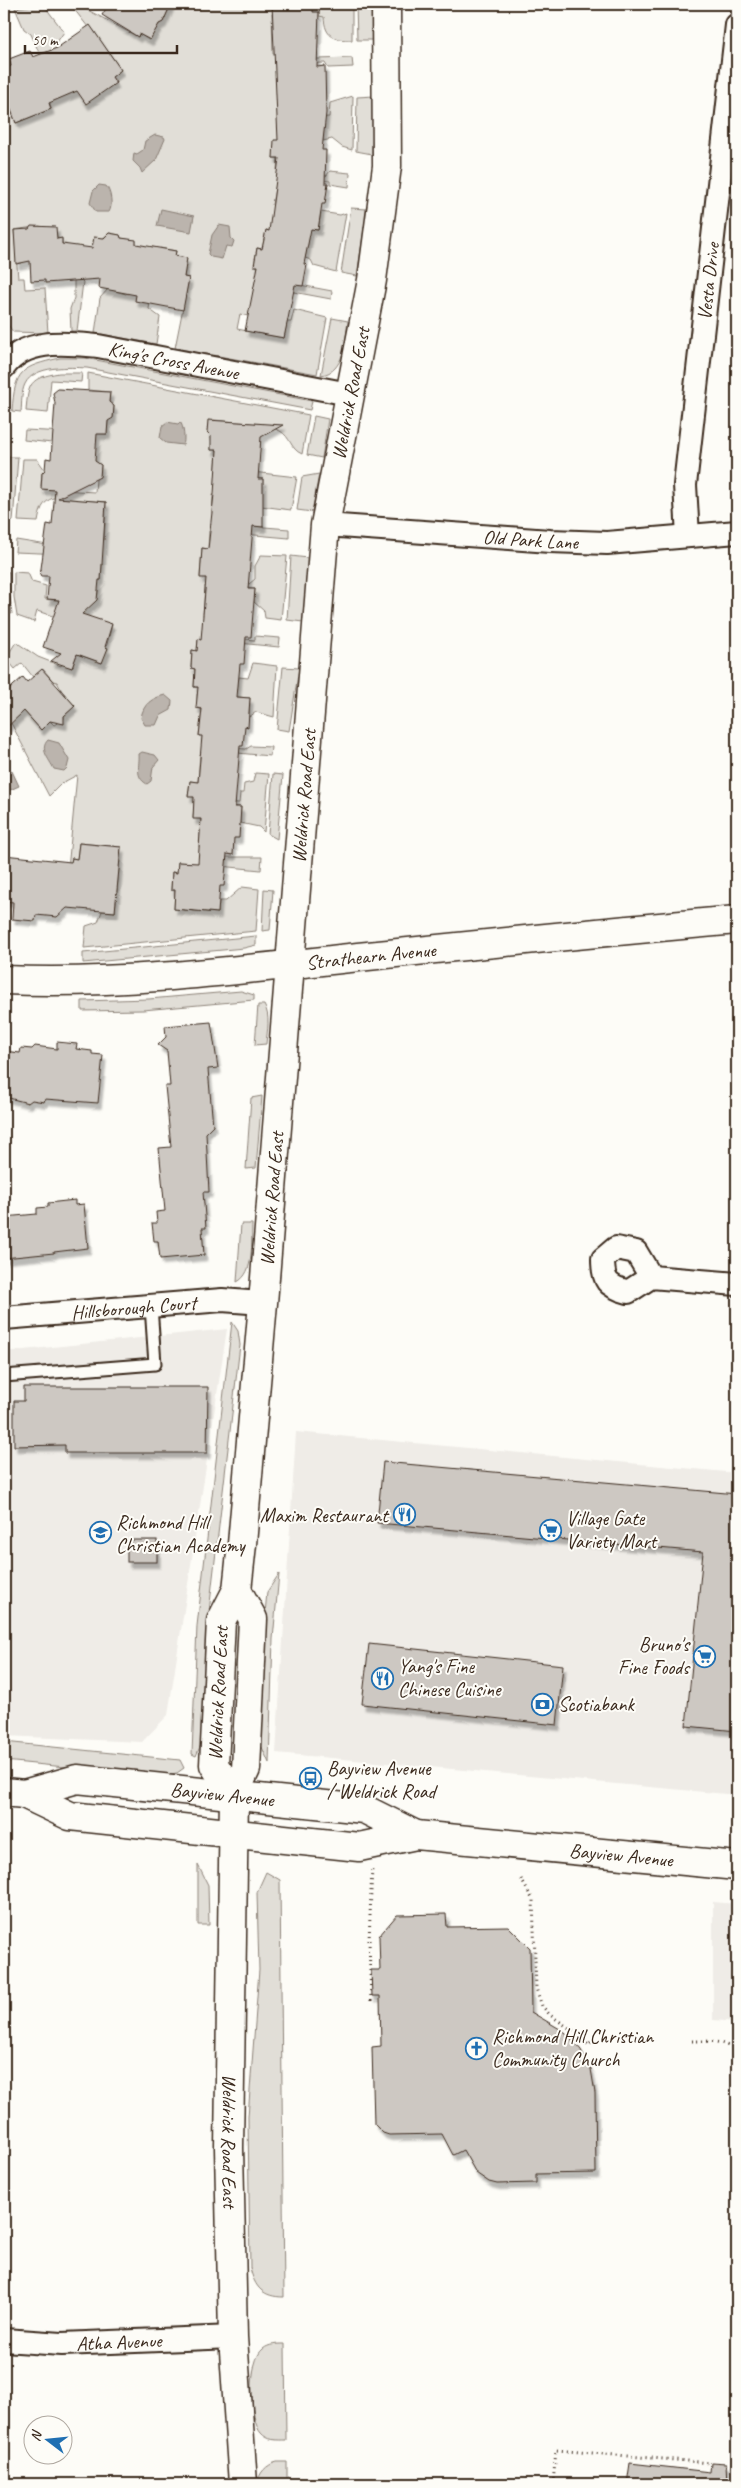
<svg xmlns="http://www.w3.org/2000/svg" width="741" height="2488" font-family="Caveat,sans-serif">
<style>
.built{fill:#efece7}
.green{fill:#e1ded7;stroke:#8e847a}
.water{fill:#bbb4ad;stroke:#887d74}
.building{fill:#cdc8c2;stroke:#3b2a1e;filter:url(#shadow)}
.lines{fill:none;stroke-linecap:round;stroke-linejoin:round}
.lane-casing{stroke:#3b2a1e;stroke-width:15}
.street-casing{stroke:#3b2a1e;stroke-width:26}
.secondary-casing{stroke:#3b2a1e;stroke-width:31}
.path{stroke:#3b2a1e;stroke-width:3;stroke-dasharray:1 4;stroke-linecap:butt}
.lane{stroke:#fdfcf7;stroke-width:11}
.street{stroke:#fdfcf7;stroke-width:22}
.secondary{stroke:#fdfcf7;stroke-width:28}
.labels{text-anchor:middle;dominant-baseline:central;stroke-width:4;stroke-linejoin:round;paint-order:stroke}
.street-label{font-size:20px;fill:#3b2a1e;stroke:#fdfcf7}
.poi-label{font-size:20px;fill:#3b2a1e;stroke:#fdfcf7;text-anchor:start}
</style>
<defs>
<filter id="shadow"><feDropShadow dx="3" dy="5.5" stdDeviation="1" flood-color="#0004"/></filter>
</defs>
<rect width="100%" height="100%" fill="#fdfcf7"/>
<filter id="ink" filterUnits="userSpaceOnUse"><feTurbulence type="fractalNoise" baseFrequency=".02" numOctaves="2"/><feDisplacementMap in="SourceGraphic" scale="10" xChannelSelector="R" yChannelSelector="G"/><feConvolveMatrix kernelMatrix="1 2 1 2 8 2 1 2 1" color-interpolation-filters="sRGB"/></filter>
<g filter="url(#ink)">
<!-- built -->
<g class="built">
<polygon points="227,1329 168,1715 142,1742 4,1736 4,1352"/>
<polygon points="296,1432 737,1473 737,1795 276,1753"/>
<polygon points="713,1902 737,1904 737,2022 713,2020"/>
</g>
<!-- green -->
<g class="green">
<path d="M43,4L64,32L57,42L54,53L116,83L112,77L121,70L90,26L88,27L70,4H84V8L138,37L139,34L149,40L159,24L163,22L171,4H266V6L352,4V40C334,40 325,37 324,17L319,16V12L272,13L273,54L317,59L352,58L353,67L328,68L325,63L284,64L288,119L329,117L330,103L353,96L352,150L342,147L332,139L323,141L324,124L278,140L273,158H278L277,170H284L275,188L272,205L277,206L275,225L318,230L321,212L340,215L346,213L336,272L314,266L311,260L305,258L309,238L266,230L262,249L257,248L254,265L258,267L257,277L332,291L331,299L288,291L248,316L240,314L237,329L284,338L287,322H291L294,310L327,318L317,374L175,348L189,278L184,277L187,258L175,256L176,251L160,248L158,256L149,309L160,317L156,344L95,333L100,298L108,289L126,294L130,290L136,241L121,238L120,235L109,233L92,248L80,279L83,282L77,331H71L70,309L74,298V278L63,256L62,239H57L40,226L14,230L18,278H24L25,289L45,288L48,333L13,332L4,319V92L16,123L51,109L40,55L31,34L24,29L15,8Z"/>
<polygon points="356,4 373,4 373,40 357,40"/>
<polygon points="374,96 372,154 356,151 357,97"/>
<polygon points="330,171 350,173 349,187 330,184 330,181 318,180 309,174 326,176"/>
<polygon points="351,208 367,209 357,276 341,273"/>
<path d="M332,318L348,321C345,341 345,372 321,375Z"/>
<path d="M60,358H85L312,401L310,410L87,368C70,367 34,365 25,384C21,392 22,403 21,412L12,411C15,370 21,367 60,358Z"/>
<path d="M59,373H82L81,382L51,380L48,413L26,411C28,383 30,378 59,373Z"/>
<path d="M88,373L309,415L302,454C290,449 291,437 280,431C273,427 267,430 262,424L213,420L211,450H217L216,468L297,477L291,510L261,506L263,479L219,476L217,495H213L212,512L216,523L289,529V538L209,531L208,549L202,548L200,577L207,578V581L249,584L255,579V566L261,555L287,556L281,620L265,618L264,611L254,602L255,589L205,586L203,615L210,636L255,640V636L280,638L279,647L198,639L197,651L192,650L191,668L195,669L194,687L237,691L239,677L248,678L253,663L277,666L274,717L256,712L249,717L250,698L197,694V708L202,709L199,735L211,736L212,755L200,754L198,782L190,781L188,796L197,797V800L239,803L240,793H243L244,784L253,782L255,773L269,774L264,832L259,827L240,823L241,807L194,804L193,818L201,819L199,847L211,848L213,857H262L261,870L178,862L177,873L172,872L171,890L175,891L174,909L218,913L219,901H226L242,887L259,889L256,931L84,948L86,926L98,922L102,911L115,912L121,847L79,843L77,859L72,858L66,890L77,775L62,783L49,796L10,721H6L4,716V702L17,717L24,711L41,730L50,721L54,725L64,719V716L75,706L62,691L57,682L53,681L43,669L33,677L22,663L15,669L6,658L16,642L38,657L61,666L62,664L72,668L77,654L102,663L112,625L59,618L37,611L34,622L17,616L14,597V572L28,573L32,582L46,586L45,599L94,603L97,599L98,591L95,580H101L102,564L64,554L15,552L16,540L66,548L104,540L106,502L53,498C42,502 40,511 38,522L18,521L23,459H37L45,470L42,473L41,486L44,489L95,492L96,479L100,476L101,465L52,443L24,440L25,430L107,434L108,420L113,417L114,406L109,403L110,392L88,390Z"/>
<polygon points="314,416 328,419 322,458 307,455"/>
<polygon points="9,457 18,457 13,521 4,520"/>
<polygon points="319,474 312,512 297,510 302,477"/>
<polygon points="291,556 308,558 303,622 287,620"/>
<polygon points="4,571 9,572 9,587 12,614 4,611"/>
<polygon points="283,667 299,668 289,731 277,729"/>
<polygon points="251,746 271,747 270,756 237,753 233,748 246,749"/>
<polygon points="273,774 283,775 277,839 268,834"/>
<polygon points="264,889 273,890 270,930 262,931"/>
<polygon points="256,936 256,945 244,948 83,963 83,953"/>
<polygon points="241,991 254,995 254,1000 143,1010 82,1011 82,1001 149,999"/>
<path d="M258,1005H264C271,1016 267,1031 266,1044L255,1045Z"/>
<polygon points="262,1096 256,1168 246,1169 251,1098"/>
<path d="M241,1224H252C251,1241 255,1273 237,1282Z"/>
<polygon points="232,1322 238,1331 240,1345 207,1629 202,1742 196,1756 192,1754 197,1626"/>
<polygon points="279,1574 273,1639 269,1763 261,1745 263,1635 267,1592"/>
<polygon points="4,1742 180,1760 184,1768 177,1773 157,1776 4,1761"/>
<polygon points="198,1865 208,1885 209,1925 198,1925"/>
<path d="M266,1872L280,1880L284,2297C263,2297 255,2288 250,2268L248,2117L259,1970L257,1892Z"/>
<path d="M285,2344L286,2440C277,2440 268,2441 261,2433C249,2421 248,2360 263,2349C269,2344 277,2344 285,2344Z"/>
<path d="M277,2462H287V2484H257C259,2473 266,2465 277,2462Z"/>
</g>
<!-- water -->
<g class="water">
<polygon points="155,135 164,137 165,139 156,160 142,173 140,168 133,161 134,153 137,154 143,150 145,141"/>
<path d="M99,185L106,186C111,191 113,206 109,212H96L90,203L93,191Z"/>
<polygon points="161,209 194,216 191,232 157,226"/>
<polygon points="219,225 230,227 231,238 234,241 232,247 226,246 222,259 211,257 208,254 212,235"/>
<path d="M167,422L178,424L180,422C184,426 185,441 183,445L166,443L160,438L162,426Z"/>
<path d="M165,695L172,701L171,710L160,716L156,725H145L141,718C143,704 152,698 165,695Z"/>
<path d="M48,740L59,743L69,760L67,768L64,771L54,769C49,759 39,749 48,740Z"/>
<path d="M142,752L155,755L159,760L153,767L151,781L147,784C134,777 140,765 139,754Z"/>
<polygon points="12,771 19,786 8,791 4,789 4,774"/>
</g>
<!-- building -->
<g class="building">
<polygon points="109,4 171,4 163,22 159,24 150,40 139,34 138,37 102,15"/>
<polygon points="272,4 313,4 313,12 319,12 317,67 325,66 326,113 322,150 326,150 325,183 328,183 325,204 322,204 318,230 311,229 304,264 307,265 303,286 295,285 284,338 245,331 258,266 254,266 257,248 262,249 266,230 269,231 279,158 273,158 274,140 278,140"/>
<polygon points="90,25 121,70 112,77 116,83 86,104 77,91 49,103 51,109 16,123 4,92 4,69 11,66 9,59 30,51 33,57 57,48"/>
<polygon points="31,226 56,227 57,239 62,238 62,244 92,248 94,237 104,238 109,233 120,235 121,238 136,240 136,244 176,251 175,256 187,258 184,277 189,278 183,310 135,301 136,295 99,288 100,279 45,283 45,280 31,281 30,261 16,264 14,230 29,229"/>
<polygon points="58,389 110,392 109,402 114,406 113,418 108,421 107,434 97,434 95,461 101,465 100,477 58,498 106,502 101,580 99,580 97,600 82,614 112,624 105,647 108,648 102,663 77,654 72,668 51,661 61,653 43,647 59,600 47,599 49,576 40,576 47,524 52,525 55,490 41,489 42,473 45,470 46,458 51,459 55,403 53,393"/>
<polygon points="208,420 283,425 261,437 258,479 263,479 263,527 253,526 248,589 255,589 251,637 246,637 244,664 240,664 237,697 250,698 248,727 245,726 243,746 240,746 235,807 241,807 239,838 234,838 233,855 227,854 224,886 220,886 218,913 174,909 175,890 171,890 172,872 177,873 178,862 198,863 201,819 193,819 194,797 188,797 190,781 198,782 202,736 199,736 202,709 196,708 198,687 194,687 195,669 191,668 192,650 197,651 198,639 201,640 206,578 200,578 202,548 208,549 214,494 217,450 211,450 211,436 207,432"/>
<polygon points="42,669 75,706 64,716 64,724 50,721 41,730 24,711 4,730 4,694 23,677 27,682"/>
<polygon points="79,843 121,847 115,912 67,908 57,917 36,915 35,921 12,919 13,902 4,901 4,855 71,862 72,858 77,859"/>
<polygon points="211,1022 218,1068 208,1069 213,1126 206,1133 209,1192 203,1192 206,1228 202,1228 204,1255 160,1259 158,1241 154,1241 152,1223 157,1223 156,1212 165,1211 159,1148 171,1147 165,1086 170,1086 167,1051 158,1045 166,1037 165,1026"/>
<polygon points="57,1042 77,1044 76,1049 92,1051 92,1054 103,1055 98,1103 45,1099 44,1102 32,1100 28,1103 5,1097 7,1078 4,1077 4,1051 20,1053 21,1048 32,1049 35,1046 57,1049"/>
<polygon points="75,1200 75,1205 84,1204 88,1248 54,1252 54,1253 4,1258 4,1217 37,1214 37,1208 48,1207 48,1203"/>
<polygon points="24,1387 208,1387 207,1453 65,1453 65,1445 14,1446 14,1401 24,1401"/>
<polygon points="383,1462 737,1494 737,1731 686,1726 703,1552 377,1523"/>
<rect x="127" y="1540" width="30" height="22"/>
<polygon points="369,1644 563,1665 557,1725 362,1704"/>
<polygon points="446,1914 447,1927 508,1926 530,1948 531,2012 565,2032 581,2050 591,2069 595,2093 596,2173 536,2174 536,2183 497,2184 489,2182 476,2173 463,2150 453,2155 442,2134 389,2135 383,2133 374,2124 372,2047 381,2046 380,1996 372,1996 371,1970 380,1970 379,1936 397,1915"/>
<polygon points="711,2462 726,2463 727,2484 627,2484 630,2463 710,2472"/>
</g>
<g class="lines">
<defs>
<polyline id="lane" points="4,1376 155,1364 151,1306"/>
<g id="street">
<path id="s1" d="M4,367C25,338 65,343 98,346L349,394"/>
<path id="s2" d="M325,525L550,541L607,543L737,532"/>
<path id="s3" d="M688,536L685,485L737,25"/>
<path d="M651,1277L636,1252L616,1248L603,1259C603,1281 607,1286 628,1292L651,1277L737,1284"/>
<path id="s4" d="M4,1318L222,1300L263,1303"/>
<path id="s5" d="M4,2340L62,2344L233,2337"/>
</g>
<g id="secondary">
<path id="s6" d="M4,980C122,985 240,970 358,957C484,944 611,931 737,920"/>
<path id="s7" d="M237,1590L253,1619L246,1769L234,1795L229,2148L233,2337L243,2484"/>
<path id="s8" d="M4,1792L24,1794L70,1816L359,1847L416,1835L737,1866"/>
<path id="s9" d="M24,1794L77,1779L364,1809L416,1835"/>
<path id="s10" d="M234,1795L214,1765L221,1621L237,1590L242,1544L263,1303L325,525L372,280L387,166L386,4"/>
</g>
</defs>
<!-- lane casing -->
<use href="#lane" class="lane-casing"/>
<!-- street casing -->
<use href="#street" class="street-casing"/>
<!-- secondary casing -->
<use href="#secondary" class="secondary-casing"/>
<!-- path -->
<g class="path">
<polyline points="521,1879 533,1900 536,1988 542,2006 550,2015 578,2034 588,2045 591,2042"/>
<polyline points="371,2001 369,1941 372,1867"/>
<path d="M692,2041C709,2041 724,2040 737,2052"/>
<polyline points="726,2465 737,2467"/>
<polyline points="290,2483 347,2484"/>
<polyline points="553,2484 556,2450 711,2463"/>
</g>
<!-- lane -->
<use href="#lane" class="lane"/>
<!-- street -->
<use href="#street" class="street"/>
<!-- secondary -->
<use href="#secondary" class="secondary"/>
</g>
</g>
<!-- icons -->
<defs>
<symbol id="restaurant-ring" viewBox="-11 -11 22 22"><circle r="9.5" fill="#fdfcf7" stroke="#1f6fb2" stroke-width="1.5"/><path d="M-5-6h1v4h1v-4h1v4h1v-4h1v5L-1.5 .5V6h-2V.5L-5-1ZM5-6V6H3V1.5H1.5Q1.5-4 5-6Z" fill="#1f6fb2"/></symbol>
<symbol id="supermarket-ring" viewBox="-11 -11 22 22"><circle r="9.5" fill="#fdfcf7" stroke="#1f6fb2" stroke-width="1.5"/><path d="M-6-5.5h2.5l.6 2H6L4.5 2H-2.5L-4.4-4H-6ZM-1.5 3.2a1.3 1.3 0 1 0 .1 0ZM3 3.2a1.3 1.3 0 1 0 .1 0Z" fill="#1f6fb2"/></symbol>
<symbol id="school-ring" viewBox="-11 -11 22 22"><circle r="9.5" fill="#fdfcf7" stroke="#1f6fb2" stroke-width="1.5"/><path d="M0-5L7-2L0 1L-7-2ZM-4 1L0 2.5L4 1V4Q0 6-4 4Z" fill="#1f6fb2"/></symbol>
<symbol id="bank-ring" viewBox="-11 -11 22 22"><circle r="9.5" fill="#fdfcf7" stroke="#1f6fb2" stroke-width="1.5"/><path d="M-6-4H6V4H-6ZM0-2.3a2.3 2.3 0 1 0 0 4.6a2.3 2.3 0 1 0 0-4.6Z" fill="#1f6fb2"/></symbol>
<symbol id="bus-ring" viewBox="-11 -11 22 22"><circle r="9.5" fill="#fdfcf7" stroke="#1f6fb2" stroke-width="1.5"/><path d="M-5-6H5V4H4V6H2V4H-2V6H-4V4H-5ZM-3.5-4V0h7V-4ZM-3.5 1.2v1.5H-2V1.2ZM2 1.2v1.5H3.5V1.2Z" fill="#1f6fb2"/></symbol>
<symbol id="church-ring" viewBox="-11 -11 22 22"><circle r="9.5" fill="#fdfcf7" stroke="#1f6fb2" stroke-width="1.5"/><path d="M-1.2-6h2.4v3.5h3.3v2.4h-3.3V6h-2.4V-.1h-3.3v-2.4h3.3Z" fill="#1f6fb2"/></symbol>
</defs>
<g fill-rule="evenodd">
<use href="#restaurant-ring" x="392" y="1502" width="25" height="25"/>
<use href="#supermarket-ring" x="538" y="1518" width="25" height="25"/>
<use href="#school-ring" x="88" y="1520" width="25" height="25"/>
<use href="#supermarket-ring" x="692" y="1644" width="25" height="25"/>
<use href="#restaurant-ring" x="370" y="1666" width="25" height="25"/>
<use href="#bank-ring" x="530" y="1692" width="25" height="25"/>
<use href="#bus-ring" x="298" y="1766" width="25" height="25"/>
<use href="#church-ring" x="464" y="2036" width="25" height="25"/>
</g>
<g class="labels">
<!-- street labels -->
<g class="street-label">
<text stroke="none"><textPath href="#s3" startOffset="256">Vesta Drive</textPath></text>
<text stroke="none"><textPath href="#s1" startOffset="178">King's Cross Avenue</textPath></text>
<text stroke="none"><textPath href="#s10" startOffset="1418">Weldrick Road East</textPath></text>
<text stroke="none"><textPath href="#s2" startOffset="206">Old Park Lane</textPath></text>
<text stroke="none"><textPath href="#s10" startOffset="1012">Weldrick Road East</textPath></text>
<text stroke="none"><textPath href="#s6" startOffset="368">Strathearn Avenue</textPath></text>
<text stroke="none"><textPath href="#s10" startOffset="608">Weldrick Road East</textPath></text>
<text stroke="none"><textPath href="#s4" startOffset="130">Hillsborough Court</textPath></text>
<text stroke="none"><textPath href="#s10" startOffset="108">Weldrick Road East</textPath></text>
<text stroke="none"><textPath href="#s9" startOffset="201">Bayview Avenue</textPath></text>
<text stroke="none"><textPath href="#s8" startOffset="626">Bayview Avenue</textPath></text>
<text stroke="none"><textPath href="#s7" startOffset="558">Weldrick Road East</textPath></text>
<text stroke="none"><textPath href="#s5" startOffset="115">Atha Avenue</textPath></text>
</g>
<!-- poi labels -->
<g class="poi-label">
<text x="388" y="1515" text-anchor="end">Maxim Restaurant</text>
<text x="566" y="1518">Village Gate<tspan x="566" dy="23">Variety Mart</tspan></text>
<text x="116" y="1522">Richmond Hill<tspan x="116" dy="23">Christian Academy</tspan></text>
<text x="689" y="1644" text-anchor="end">Bruno's<tspan x="689" dy="23">Fine Foods</tspan></text>
<text x="398" y="1666">Yang's Fine<tspan x="398" dy="23">Chinese Cuisine</tspan></text>
<text x="558" y="1704">Scotiabank</text>
<text x="327" y="1768">Bayview Avenue<tspan x="327" dy="23">/ Weldrick Road</tspan></text>
<text x="492" y="2036">Richmond Hill Christian<tspan x="492" dy="23">Community Church</tspan></text>
</g>
</g>
<!-- margin -->
<rect width="741" height="2488" fill="none" stroke="#fdfcf7" stroke-width="20"/>
<rect x="10" y="10" width="721" height="2468" fill="none" stroke="#3b2a1e" stroke-width="2" filter="url(#ink)"/>
<!-- north arrow -->
<g transform="translate(48 2440) rotate(286)"><circle r="24" fill="#fdfcf7" stroke="#afa8a0"/>
<path d="M0-4L9 19L0 12L-9 19Z" fill="#1f6fb2"/>
<text y="-8" font-size="14" font-weight="bold" text-anchor="middle" fill="#3b2a1e">N</text>
</g>
<!-- scale -->
<path d="M25 45v8h152v-8" fill="none" stroke="#3b2a1e" stroke-width="2.5"/>
<text x="32" y="45" font-size="15" fill="#3b2a1e" stroke="#fdfcf7" stroke-width="4" paint-order="stroke">50 m</text>
</svg>
